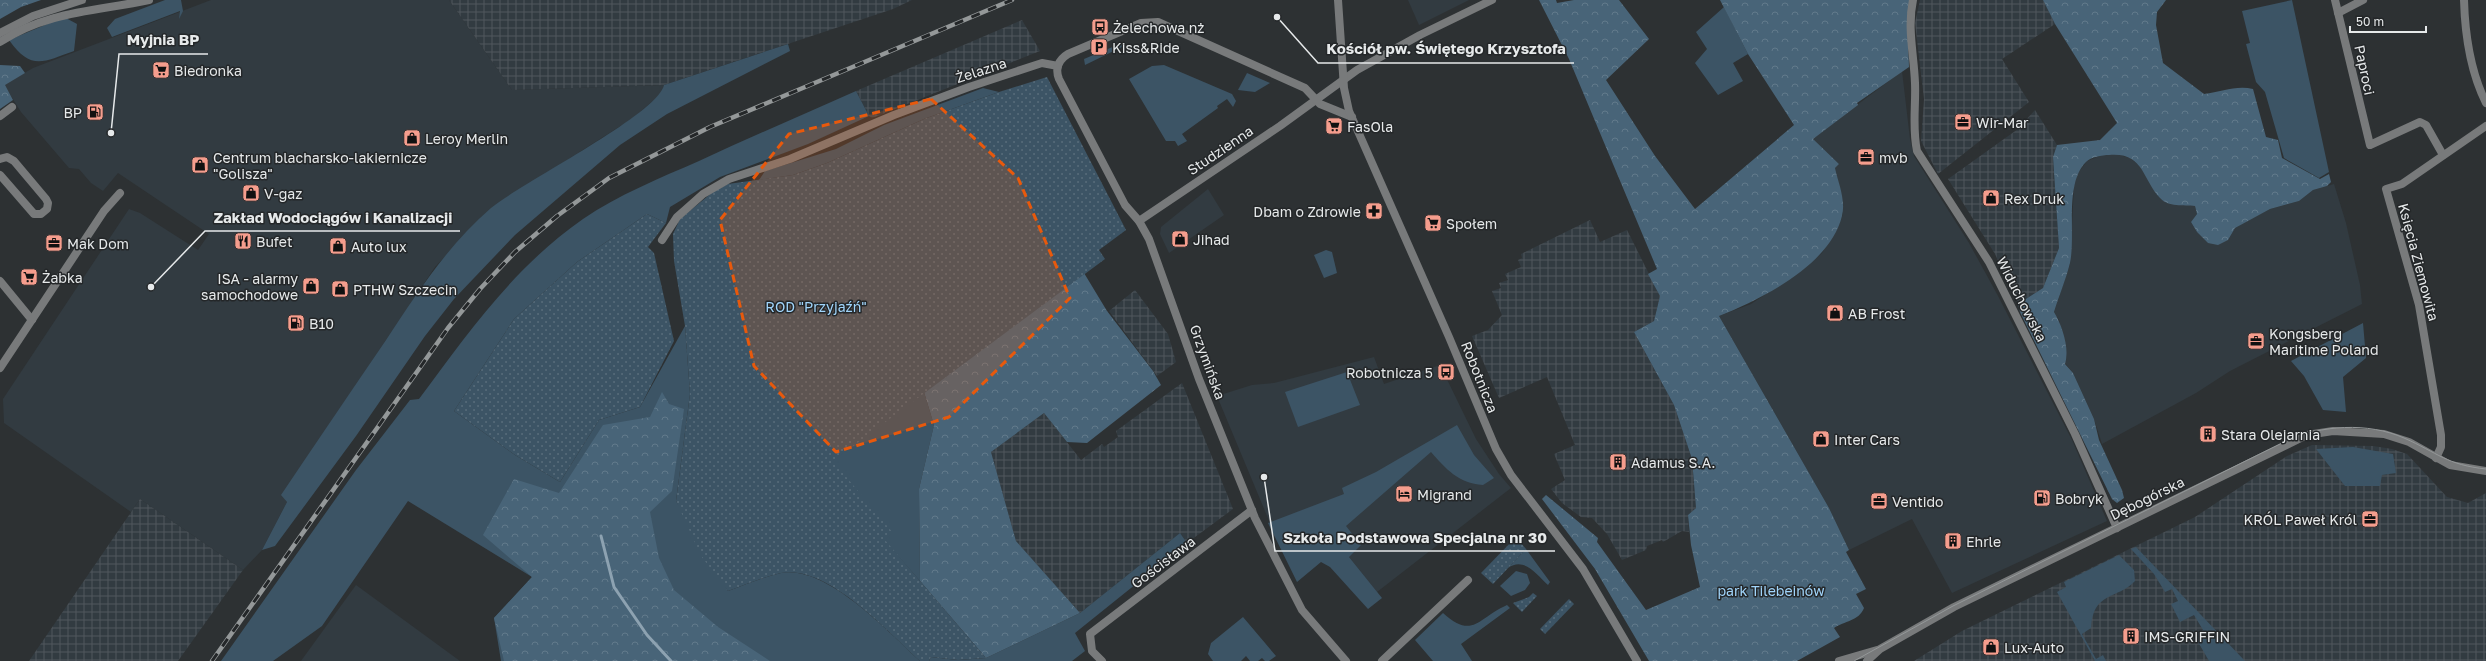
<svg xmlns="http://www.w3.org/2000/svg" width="2486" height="661" font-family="'Golos Text',sans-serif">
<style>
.built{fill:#323b41}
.industrial{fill:url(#industrial-grid)}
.green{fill:#3c5465}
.forest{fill:url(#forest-crowns)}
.garden{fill:url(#garden-dots)}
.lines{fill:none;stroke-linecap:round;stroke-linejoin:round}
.stream{stroke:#8da2b1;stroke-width:3}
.minor{stroke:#787a7b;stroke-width:8}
.tertiary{stroke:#787a7b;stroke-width:8}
.tram{stroke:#949899;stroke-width:1}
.rail-casing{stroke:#949899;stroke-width:4.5}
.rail{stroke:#242729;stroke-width:3;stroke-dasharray:9;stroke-linecap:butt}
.marked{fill:#e8590c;fill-opacity:0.2;stroke:#e8590c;stroke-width:3;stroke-dasharray:8 5;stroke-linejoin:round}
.labels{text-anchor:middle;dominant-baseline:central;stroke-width:3;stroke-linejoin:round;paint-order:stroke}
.poi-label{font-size:14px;fill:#e6e9ea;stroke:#242729;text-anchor:start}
.street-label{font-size:14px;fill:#e6e9ea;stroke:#242729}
.park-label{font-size:14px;fill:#a1d5fb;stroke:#242729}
.leader{fill:none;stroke:#e6e9ea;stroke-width:1.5}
.callout-dot{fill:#e6e9ea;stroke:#242729;stroke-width:1.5}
.callout-label{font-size:15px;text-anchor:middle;font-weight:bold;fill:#e6e9ea;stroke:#242729;stroke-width:3;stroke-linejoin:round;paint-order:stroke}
</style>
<defs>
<pattern id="industrial-grid" width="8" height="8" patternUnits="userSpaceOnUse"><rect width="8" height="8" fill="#323b41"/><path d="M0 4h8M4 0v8" fill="none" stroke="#50575d"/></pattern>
<pattern id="forest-crowns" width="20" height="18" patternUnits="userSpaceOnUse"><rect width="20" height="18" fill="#486478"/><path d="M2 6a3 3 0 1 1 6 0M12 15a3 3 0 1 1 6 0" fill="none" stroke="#627a8b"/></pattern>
<pattern id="garden-dots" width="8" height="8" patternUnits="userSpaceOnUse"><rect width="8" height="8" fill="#3c5465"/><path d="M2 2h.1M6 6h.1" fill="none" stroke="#586d7b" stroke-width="1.8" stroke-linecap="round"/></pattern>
</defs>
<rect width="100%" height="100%" fill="#2d3133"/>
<!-- built -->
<g class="built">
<polygon points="211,0 449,0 512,90 664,85 663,92 633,118 492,208 435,267 282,495 287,502 262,550 243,570 140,499 131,512 4,423 3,399 129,209 140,213 198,250 209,234 118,173 103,191 91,183 79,169 69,168 21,112 4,85 33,68"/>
<polygon points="1408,0 1469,0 1419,25"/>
<polygon points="1902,71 1910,139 1914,156 1969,243 1997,294 2072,440 2107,521 1952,593 1912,519 1849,550 1829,508 1719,316 1751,304 1806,267 1822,253 1838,227 1843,214 1842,199 1835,168 1839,164 1812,139"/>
<polygon points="2117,154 2130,158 2140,166 2161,199 2195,206 2197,214 2191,222 2197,232 2208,243 2228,240 2235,228 2246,221 2270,209 2299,201 2313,190 2334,184 2346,223 2360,285 2362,304 2230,371 2196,393 2102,444 2094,419 2073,373 2065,363 2067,356 2059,320 2054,312 2070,264 2074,186 2078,173 2087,161 2102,155"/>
<polygon points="1208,189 1224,215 1169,253 1160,234 1161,227"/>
<polygon points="1374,357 1384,384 1440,365 1476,439 1499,474 1511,488 1377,592 1349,557 1321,555 1294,570 1270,523 1217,396 1252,385 1274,383"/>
<polygon points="356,585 460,661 301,661"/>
</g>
<!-- industrial -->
<g class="industrial">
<polygon points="449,0 912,0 893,9 664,85 512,90"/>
<polygon points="1920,0 2043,0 2055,24 2002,59 2029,102 1938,174 1921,141 1924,99 1915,23"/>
<polygon points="1022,20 1040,51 880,115 872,118 869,116 856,91"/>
<polygon points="2035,110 2057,145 2053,157 2059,248 2043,288 2018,304 1995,254 1948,179 2018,129"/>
<polygon points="1590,220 1600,242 1627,230 1660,296 1654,321 1634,332 1674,405 1692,459 1696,508 1688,515 1689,532 1682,531 1663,542 1662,540 1647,546 1646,550 1622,560 1607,534 1592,518 1581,517 1562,503 1551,489 1565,480 1554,454 1575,445 1547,377 1499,398 1472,336 1488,330 1502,315 1492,291 1501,288 1499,283 1508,280 1505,274 1521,267 1518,260 1522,258 1521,254"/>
<polygon points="1135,290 1168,334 1176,362 1157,376 1109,311"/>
<polygon points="1182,383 1233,509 1187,543 1180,533 1080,613 1016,541 991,452 1044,413 1081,460 1102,444 1104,447 1118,437 1116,431"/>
<polygon points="2312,445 2373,446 2392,449 2407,454 2447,497 2468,503 2486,493 2486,661 1914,661 1962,631 2195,517 2287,456"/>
<polygon points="140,499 243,570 178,661 29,661"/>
</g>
<!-- green -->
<g class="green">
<polygon points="165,0 181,0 183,11 179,19 180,11 112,37 107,28 115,19"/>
<polygon points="2292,0 2329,172 2319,178 2284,158 2265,92 2256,82 2246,44 2250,43 2242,11"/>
<polygon points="1724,7 1748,54 1733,63 1743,81 1718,95 1695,63 1707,49 1696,32"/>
<path d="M64,17L77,24L74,51C43,62 31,71 9,40Z"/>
<polygon points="1122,43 1124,46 1085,65 1084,59"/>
<path d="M788,44L790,51L667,114L620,145L515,235L454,299L425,336L356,436L275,546L262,550L287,502L281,495C316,443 351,391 386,340C417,293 448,245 491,208C521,183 658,114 664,85Z"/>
<polygon points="1164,65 1232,94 1236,101 1233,107 1227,99 1217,106 1218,108 1182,134 1187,141 1178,146 1175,141 1166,141 1129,79 1152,66"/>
<polygon points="1247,73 1270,83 1255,92 1238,90"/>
<polygon points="983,88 999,92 924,119 827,163 793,175 759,180 765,171 836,149 884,125"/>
<path d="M856,91L869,116L808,144L720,177L670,207L666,223L647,214L577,262L514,319L454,411L515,455L560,482L599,420L640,407L685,326L690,394L676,501L728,591C745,585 763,577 781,573C827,565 888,632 920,661H501L494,618L532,577L408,501L322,626L273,661H221L356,470L410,400L419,399C467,334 515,266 583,219C618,195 660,178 699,161C751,137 804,114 856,91Z"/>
<polygon points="1326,250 1332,252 1337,273 1324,278 1314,255"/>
<polygon points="2363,323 2366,358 2343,377 2346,412 2323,410 2304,376 2291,361"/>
<polygon points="1347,372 1360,405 1298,427 1285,392"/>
<polygon points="924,392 934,425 919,489 920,581 884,540 892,533 832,461"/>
<path d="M1457,425L1474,455L1494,478L1483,485C1458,483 1446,469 1431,452L1346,526L1361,545L1349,557L1382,598L1368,609L1330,567L1321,562L1297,582L1268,523L1344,494L1342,488L1376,472Z"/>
<polygon points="2353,447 2393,454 2396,473 2382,475 2380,486 2345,486 2316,449"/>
<polygon points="1180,533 1187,543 1075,633 1085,651 1072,661 929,661 931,657 958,660 986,658 1080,613"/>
<polygon points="2136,547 2245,661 2209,661 2194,635 2203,630 2194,615 2180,622 2171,604 2178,601 2172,589 2165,592 2154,574 2131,549"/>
<path d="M1526,549L1550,582L1548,585C1537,575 1524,556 1508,568Z"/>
<path d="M2119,555L2134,570L2135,581C2117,600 2093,591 2091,628L2082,634L2096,659L2103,655L2106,661H2095L2057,592L2066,587L2064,582Z"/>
<polygon points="1516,571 1527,574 1530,583 1525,590 1511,596 1500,586"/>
<path d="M1507,605L1510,608L1461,644L1472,661H1433L1415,640L1443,613C1473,640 1478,618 1507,605Z"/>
<polygon points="1243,617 1276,656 1269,661 1265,661 1262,658 1258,661 1250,661 1246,656 1241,661 1213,661 1208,654 1211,643"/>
</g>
<!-- forest -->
<g class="forest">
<polygon points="0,0 41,0 21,7 0,19"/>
<path d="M1539,0H1556L1557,3L1574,0H1619L1649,39L1606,80L1655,156L1695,209L1794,125L1748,54L1720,0H1911L1907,17L1909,67L1857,103L1858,105L1813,139L1839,164L1835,168C1838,182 1846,200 1842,216C1830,265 1762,299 1719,316L1829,508L1849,550L1846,552L1866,589L1856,594L1864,608C1859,621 1844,621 1834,628L1840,637L1797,661H1649L1595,569L1542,499L1546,495L1598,538L1597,542L1646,610L1700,587L1691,545L1688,515L1696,508L1692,459L1674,405L1634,332L1654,321L1660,296L1648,274L1657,269L1569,59Z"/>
<path d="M2043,0H2166L2157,12L2156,25L2163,63L2204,94C2222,92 2236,85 2253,89L2266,137L2278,140L2282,158L2320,179L2329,174L2331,182L2327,186L2313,190L2299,201L2270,209L2235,228L2228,240L2218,245L2208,243L2197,232L2191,222L2197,214L2195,206C2184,205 2168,207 2160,198C2142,179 2144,152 2109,155C2102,155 2091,157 2086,162C2064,184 2076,234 2070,263C2066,279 2059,296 2054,312C2062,325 2070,349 2065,364L2073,373L2094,419L2099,440L2122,490L2124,498L2117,503L2112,499L2020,312L2018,304L2043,288L2059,248L2053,157L2057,145L2100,140L2117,123L2055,24Z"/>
<polygon points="0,65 20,66 25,73 5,85 13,100 0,109"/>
<polygon points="1084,273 1107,311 1153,371 1161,385 1087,443 1067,442 1044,413 991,452 1016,541 1080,613 986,658 920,581 919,489 934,425 924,392"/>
<polygon points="662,392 669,404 684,409 672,491 650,512 659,558 674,590 718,627 770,661 504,661 494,618 532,577 483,535 514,479 559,493 603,425 650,417"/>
</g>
<!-- garden -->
<g class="garden">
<path d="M1047,77L1126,230L1099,250L1105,259L833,461L893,533L885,540L986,658L958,660L931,657L929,661H920C888,632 827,564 781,573C763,577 745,585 728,591L701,556L676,501L690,394L685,326L674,261L673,234L680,219L714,191L728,184L793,175L827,163L924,119L999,92Z"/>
<polygon points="647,214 666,223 648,247 654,253 674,341 640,407 599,420 560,482 515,455 454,411 514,319 577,262"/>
<polygon points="1516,537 1526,549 1493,584 1481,573"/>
<polygon points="1533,593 1537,596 1522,612 1513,603 1529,597"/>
<polygon points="1569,599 1574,604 1545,634 1540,629"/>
</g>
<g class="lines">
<!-- stream -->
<polyline class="stream" points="601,536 614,587 647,635 671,661"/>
<!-- minor -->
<g class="minor">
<path d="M1913,0C1907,28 1914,55 1915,83C1916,106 1912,128 1917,151L1989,262L2075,434L2117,528"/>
<polyline points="2335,0 2370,145 2420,122 2426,125 2443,155"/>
<path d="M2464,0C2465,35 2470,71 2486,103"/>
<polyline points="2338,13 2363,0"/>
<polyline points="0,116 12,107"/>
<polyline points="0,159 7,157 14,161 46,199 48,203 47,209 41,214 34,214 0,175"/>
<polyline points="1139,221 1280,126 1357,70 1420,35 1492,0"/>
<polyline points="662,240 677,217 685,210 703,194 729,179 790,159 894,115 969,87 1042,63 1058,66"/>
<polyline points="0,281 32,320"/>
<polyline points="0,368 104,211 120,193"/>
<polyline points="2436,458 2441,447 2441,435 2419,305 2386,189 2402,184 2486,126"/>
<polyline points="1102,661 1092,651 1090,634 1252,510"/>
<path d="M1346,661L1302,610L1255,518L1199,379L1149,239L1139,221L1125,205L1059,79C1055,69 1058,60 1068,54L1141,23L1158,22L1305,88L1320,104L1352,117"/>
<polyline points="1382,661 1468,580"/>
</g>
<!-- tertiary -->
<g class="tertiary">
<polyline points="1338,0 1344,88 1349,111 1449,337 1496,449 1511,475 1583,569 1637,661"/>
<polyline points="0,33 33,16 82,0"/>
<path d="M0,42C47,11 97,11 149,0"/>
<polyline points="1839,661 1877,650"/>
<polyline points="1867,661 1880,649 1954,607 2307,435 2333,431 2384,434 2409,442 2450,465 2486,471"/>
</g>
<!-- tram -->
<path class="tram" d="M1854,661L1953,606L2286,441C2321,425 2368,422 2404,438C2438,453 2447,465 2486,469"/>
<defs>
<polyline id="rail" points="212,661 448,328 480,289 515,252 557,216 609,178 710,127 1012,0"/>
</defs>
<!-- rail casing -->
<use href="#rail" class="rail-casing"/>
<!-- rail -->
<use href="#rail" class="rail"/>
</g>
<!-- marked area -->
<path class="marked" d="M931,99L1018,178L1070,298L949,417L836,452L754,366L720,220L789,134Z"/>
<!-- icons -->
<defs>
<symbol id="bus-square" viewBox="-11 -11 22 22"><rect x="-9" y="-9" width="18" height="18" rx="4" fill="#f59d8d" stroke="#242729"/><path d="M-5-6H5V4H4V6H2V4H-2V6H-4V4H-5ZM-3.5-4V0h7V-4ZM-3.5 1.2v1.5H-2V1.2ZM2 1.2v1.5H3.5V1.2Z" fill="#111"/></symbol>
<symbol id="parking-square" viewBox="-11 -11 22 22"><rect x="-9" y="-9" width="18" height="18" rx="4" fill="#f59d8d" stroke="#242729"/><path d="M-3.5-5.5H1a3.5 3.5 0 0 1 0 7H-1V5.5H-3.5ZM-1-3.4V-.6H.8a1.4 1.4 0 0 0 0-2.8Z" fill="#111"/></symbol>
<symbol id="supermarket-square" viewBox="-11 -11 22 22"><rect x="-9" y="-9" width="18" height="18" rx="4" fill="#f59d8d" stroke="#242729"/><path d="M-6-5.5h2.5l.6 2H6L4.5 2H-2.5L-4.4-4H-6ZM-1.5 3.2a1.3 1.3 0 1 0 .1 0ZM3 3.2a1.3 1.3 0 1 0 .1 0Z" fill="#111"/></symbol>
<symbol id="fuel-square" viewBox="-11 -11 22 22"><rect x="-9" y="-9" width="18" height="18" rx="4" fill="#f59d8d" stroke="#242729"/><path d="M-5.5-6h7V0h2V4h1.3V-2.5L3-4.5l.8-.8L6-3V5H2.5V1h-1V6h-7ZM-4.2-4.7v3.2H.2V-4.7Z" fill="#111"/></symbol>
<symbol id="office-square" viewBox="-11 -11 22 22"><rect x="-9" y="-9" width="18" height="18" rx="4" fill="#f59d8d" stroke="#242729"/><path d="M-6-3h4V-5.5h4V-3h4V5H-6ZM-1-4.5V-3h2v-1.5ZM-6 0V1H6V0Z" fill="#111"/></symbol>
<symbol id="shop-square" viewBox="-11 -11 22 22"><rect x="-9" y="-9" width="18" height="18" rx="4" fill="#f59d8d" stroke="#242729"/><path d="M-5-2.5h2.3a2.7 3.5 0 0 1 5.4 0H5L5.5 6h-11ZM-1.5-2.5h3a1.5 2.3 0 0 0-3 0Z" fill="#111"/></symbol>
<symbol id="pharmacy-square" viewBox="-11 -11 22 22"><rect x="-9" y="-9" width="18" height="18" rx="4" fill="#f59d8d" stroke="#242729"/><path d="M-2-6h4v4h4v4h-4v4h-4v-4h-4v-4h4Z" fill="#111"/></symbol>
<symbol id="restaurant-square" viewBox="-11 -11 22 22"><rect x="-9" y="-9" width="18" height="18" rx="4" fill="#f59d8d" stroke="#242729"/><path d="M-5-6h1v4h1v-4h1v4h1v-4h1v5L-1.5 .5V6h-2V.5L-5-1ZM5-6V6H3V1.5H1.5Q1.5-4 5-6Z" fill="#111"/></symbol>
<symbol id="building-square" viewBox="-11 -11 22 22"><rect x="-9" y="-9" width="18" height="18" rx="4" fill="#f59d8d" stroke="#242729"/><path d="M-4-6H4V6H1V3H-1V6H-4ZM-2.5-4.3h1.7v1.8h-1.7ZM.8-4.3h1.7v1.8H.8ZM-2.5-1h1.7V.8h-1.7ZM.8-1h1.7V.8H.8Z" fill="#111"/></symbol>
<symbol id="hotel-square" viewBox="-11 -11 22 22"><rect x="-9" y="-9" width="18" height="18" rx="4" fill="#f59d8d" stroke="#242729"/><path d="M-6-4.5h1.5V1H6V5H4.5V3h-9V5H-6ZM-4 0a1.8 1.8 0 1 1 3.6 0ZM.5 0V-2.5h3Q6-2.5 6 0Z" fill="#111"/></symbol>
</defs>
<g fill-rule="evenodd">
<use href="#bus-square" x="1090" y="17" width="20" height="20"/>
<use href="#parking-square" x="1089" y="37" width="20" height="20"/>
<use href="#supermarket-square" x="151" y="60" width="20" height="20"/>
<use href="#fuel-square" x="85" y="102" width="20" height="20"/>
<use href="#office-square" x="1953" y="112" width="20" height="20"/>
<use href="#supermarket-square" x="1324" y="116" width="20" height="20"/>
<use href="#shop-square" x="402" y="128" width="20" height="20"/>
<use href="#office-square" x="1856" y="147" width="20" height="20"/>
<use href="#shop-square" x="190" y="155" width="20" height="20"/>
<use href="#shop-square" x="241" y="183" width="20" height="20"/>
<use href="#shop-square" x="1981" y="188" width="20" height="20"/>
<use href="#pharmacy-square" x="1364" y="201" width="20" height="20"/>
<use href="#supermarket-square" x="1423" y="213" width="20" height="20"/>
<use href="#shop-square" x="1170" y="229" width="20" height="20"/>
<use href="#restaurant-square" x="233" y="231" width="20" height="20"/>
<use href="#office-square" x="44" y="233" width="20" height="20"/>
<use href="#shop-square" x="328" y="236" width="20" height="20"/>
<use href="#supermarket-square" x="19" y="267" width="20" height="20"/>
<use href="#shop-square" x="301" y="276" width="20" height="20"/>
<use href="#shop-square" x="330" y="279" width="20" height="20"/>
<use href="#shop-square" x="1825" y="303" width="20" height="20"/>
<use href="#fuel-square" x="286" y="313" width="20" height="20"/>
<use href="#office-square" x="2246" y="331" width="20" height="20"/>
<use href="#bus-square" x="1436" y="362" width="20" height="20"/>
<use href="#building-square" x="2198" y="424" width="20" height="20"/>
<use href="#shop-square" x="1811" y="429" width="20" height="20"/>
<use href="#building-square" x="1608" y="452" width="20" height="20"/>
<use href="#hotel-square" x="1394" y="484" width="20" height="20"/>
<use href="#fuel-square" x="2032" y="488" width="20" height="20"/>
<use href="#office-square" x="1869" y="491" width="20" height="20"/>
<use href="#office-square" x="2360" y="509" width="20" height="20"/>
<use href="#building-square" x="1943" y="531" width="20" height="20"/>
<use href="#building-square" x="2121" y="626" width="20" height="20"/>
<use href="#shop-square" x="1981" y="637" width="20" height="20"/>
</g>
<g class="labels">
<!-- poi labels -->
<g class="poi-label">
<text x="1113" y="27">Żelechowa nż</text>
<text x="1112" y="47">Kiss&amp;Ride</text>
<text x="174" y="70">Biedronka</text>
<text x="82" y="112" text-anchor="end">BP</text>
<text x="1976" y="122">Wir-Mar</text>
<text x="1347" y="126">FasOla</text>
<text x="425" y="138">Leroy Merlin</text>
<text x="213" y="157">Centrum blacharsko-lakiernicze<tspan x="213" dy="16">"Golisza"</tspan></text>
<text x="1879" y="157">mvb</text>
<text x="264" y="193">V-gaz</text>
<text x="2004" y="198">Rex Druk</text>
<text x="1361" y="211" text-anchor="end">Dbam o Zdrowie</text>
<text x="1446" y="223">Społem</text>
<text x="1193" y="239">Jihad</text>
<text x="256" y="241">Bufet</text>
<text x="67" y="243">Mak Dom</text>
<text x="351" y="246">Auto lux</text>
<text x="42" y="277">Żabka</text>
<text x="298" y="278" text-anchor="end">ISA - alarmy<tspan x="298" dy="16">samochodowe</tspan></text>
<text x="353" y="289">PTHW Szczecin</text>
<text x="1848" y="313">AB Frost</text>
<text x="309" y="323">B10</text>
<text x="2269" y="333">Kongsberg<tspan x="2269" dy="16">Maritime Poland</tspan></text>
<text x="1433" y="372" text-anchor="end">Robotnicza 5</text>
<text x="2221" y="434">Stara Olejarnia</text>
<text x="1834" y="439">Inter Cars</text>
<text x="1631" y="462">Adamus S.A.</text>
<text x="1417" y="494">Migrand</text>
<text x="2055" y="498">Bobryk</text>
<text x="1892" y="501">Ventido</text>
<text x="2357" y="519" text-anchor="end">KRÓL Paweł Król</text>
<text x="1966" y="541">Ehrle</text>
<text x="2144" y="636">IMS-GRIFFIN</text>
<text x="2004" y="647">Lux-Auto</text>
</g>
<!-- street labels -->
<g class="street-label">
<text transform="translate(981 70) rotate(-18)">Żelazna</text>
<text transform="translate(2365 70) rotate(78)">Paproci</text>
<text transform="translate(1220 150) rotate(-34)">Studzienna</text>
<text transform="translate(2419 262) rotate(75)">Księcia Ziemowita</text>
<text transform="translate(2022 299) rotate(63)">Widuchowska</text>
<text transform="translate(1208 362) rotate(70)">Grzymińska</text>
<text transform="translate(1480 377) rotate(68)">Robotnicza</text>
<text transform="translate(2147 498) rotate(-26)">Dębogórska</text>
<text transform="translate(1163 562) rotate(-37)">Gościsława</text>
</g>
<!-- park labels -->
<g class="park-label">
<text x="816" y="306">ROD "Przyjaźń"</text>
<text x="1771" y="590">park Tilebeinów</text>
</g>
</g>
<!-- callouts -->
<path class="leader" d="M111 133L119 54H208M1277 17L1318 63H1574M151 287L205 231H460M1264 477L1275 551H1555"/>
<g class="callout-dot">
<circle cx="111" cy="133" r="4"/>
<circle cx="1277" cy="17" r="4"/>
<circle cx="151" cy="287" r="4"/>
<circle cx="1264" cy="477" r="4"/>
</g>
<g class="callout-label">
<text x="163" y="45">Myjnia BP</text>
<text x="1446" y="54">Kościół pw. Świętego Krzysztofa</text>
<text x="333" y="223">Zakład Wodociągów i Kanalizacji</text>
<text x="1415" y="543">Szkoła Podstawowa Specjalna nr 30</text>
</g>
<!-- scale -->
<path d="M2350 26v6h76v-6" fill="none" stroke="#e6e9ea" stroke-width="2"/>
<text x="2356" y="26" font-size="12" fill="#e6e9ea" stroke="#242729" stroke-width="3" paint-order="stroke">50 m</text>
</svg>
